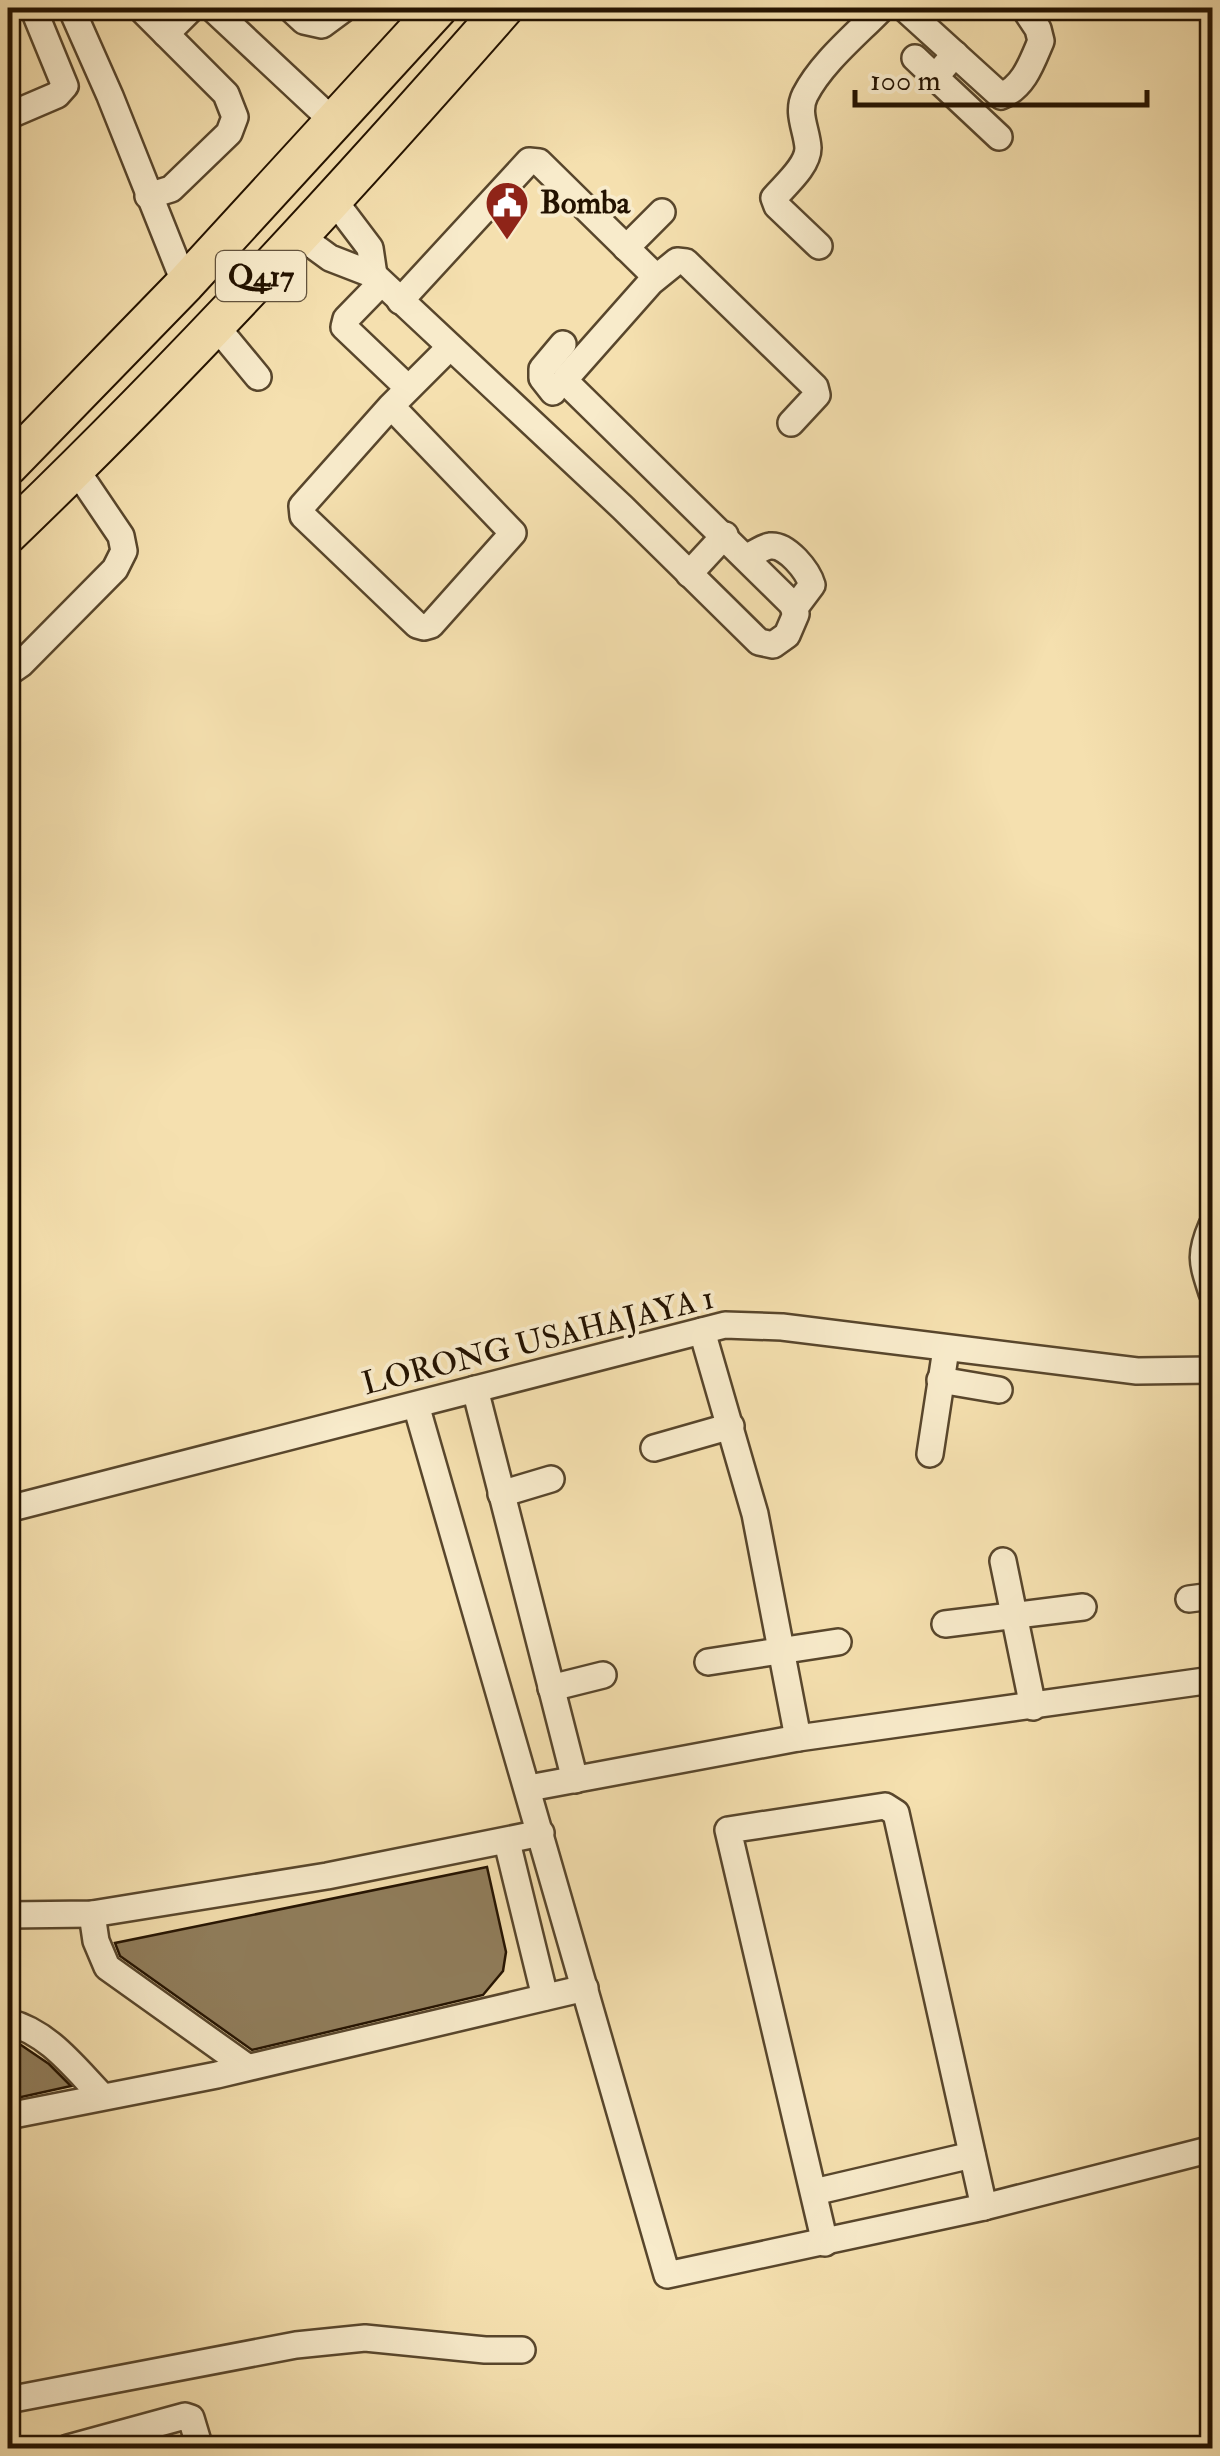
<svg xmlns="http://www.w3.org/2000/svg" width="1220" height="2456" font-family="'IM FELL Double Pica',serif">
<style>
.building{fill:#907d5b;stroke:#231200;stroke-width:2.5}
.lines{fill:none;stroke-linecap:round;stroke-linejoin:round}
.minor-casing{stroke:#58462c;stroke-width:30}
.highway-casing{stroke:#231200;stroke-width:42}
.minor{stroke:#f8ebcb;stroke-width:25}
.highway{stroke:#f5e0af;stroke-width:38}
.labels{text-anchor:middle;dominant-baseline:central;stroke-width:8;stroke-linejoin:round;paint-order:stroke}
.shield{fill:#f8ebcb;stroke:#63533d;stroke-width:2.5}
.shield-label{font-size:30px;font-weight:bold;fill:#231200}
.poi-label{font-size:32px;font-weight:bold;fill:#231200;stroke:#f8ebcb;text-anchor:start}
.street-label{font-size:32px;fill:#231200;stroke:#f8ebcb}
</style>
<rect width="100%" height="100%" fill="#f5e0af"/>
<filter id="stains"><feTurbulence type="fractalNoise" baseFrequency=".002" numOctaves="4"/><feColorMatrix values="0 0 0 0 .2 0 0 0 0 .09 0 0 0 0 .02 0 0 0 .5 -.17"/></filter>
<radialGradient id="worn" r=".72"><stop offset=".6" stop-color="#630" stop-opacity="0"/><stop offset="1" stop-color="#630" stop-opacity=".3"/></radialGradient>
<!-- building -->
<g class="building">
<polygon points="487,1867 506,1952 503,1971 483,1995 252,2050 120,1956 115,1943"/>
<polygon points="21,2045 49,2064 71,2086 8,2100 8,2048"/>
</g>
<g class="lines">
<defs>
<g id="minor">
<polyline points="71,8 110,96 185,284"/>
<polyline points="140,8 226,94 235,117 229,133 171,189 148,196"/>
<polyline points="212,8 335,123"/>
<polyline points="290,8 304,21 322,25 345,8"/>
<path d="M904,8L1001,96C1024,87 1032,62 1041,41L1038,29L1024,8"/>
<polyline points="166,34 192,8"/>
<polyline points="955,54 935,77 999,137"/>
<polyline points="915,58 935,77"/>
<polyline points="8,116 57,95 65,86 33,8"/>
<polyline points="333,199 370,248 374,275"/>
<polyline points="300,236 330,258 374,275 623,508 759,642 773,645 787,635 796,614 792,604 569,385 566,378 651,282 677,261 686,262 815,387 817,395 791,423"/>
<path d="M819,246L777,206L774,198C785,185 808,166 808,148C807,130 796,113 805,95C822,62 857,34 882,8"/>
<polyline points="626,248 662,212"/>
<polyline points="381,283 346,319 344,327 408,388"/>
<polyline points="400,301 529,161 539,162 656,277"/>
<polyline points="215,325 258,377"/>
<polyline points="553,392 542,378 542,369 563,344"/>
<polyline points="391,406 513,533 431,625 424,627 417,625 303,516 302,506 391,406 449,348"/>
<path d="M747,557C754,554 763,547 770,546C787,544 808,571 812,585L794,609"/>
<polyline points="689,574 725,535"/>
<polyline points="8,673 21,664 115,569 124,551 121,536 75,468"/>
<path d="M1212,1225C1199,1255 1202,1262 1212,1293"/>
<polyline points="702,1331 755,1514 798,1738"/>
<polyline points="940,1380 999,1390"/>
<polyline points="475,1389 575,1780"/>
<polyline points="416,1405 667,2275 984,2207 1212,2149"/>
<polyline points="654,1448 731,1426"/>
<polyline points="930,1454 946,1349"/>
<polyline points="501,1494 551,1479"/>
<polyline points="8,1509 725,1325 782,1327 1137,1371 1212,1370"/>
<polyline points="1003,1561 1033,1707"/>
<polyline points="1189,1599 1212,1596"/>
<polyline points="945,1624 1083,1607"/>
<polyline points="708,1662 838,1642"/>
<polyline points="551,1688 603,1675"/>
<polyline points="529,1788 798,1738 1212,1680"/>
<polyline points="507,1842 545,1997"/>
<polyline points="92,1914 96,1941 107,1967 247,2067"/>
<polyline points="8,1915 92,1914 327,1876 541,1833"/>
<path d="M8,2022C48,2032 74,2067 102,2096"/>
<polyline points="8,2116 217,2075 585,1988"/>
<polyline points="814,2192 972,2155"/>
<polyline points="825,2243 728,1830 885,1806 896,1813 984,2207"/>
<polyline points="8,2400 296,2345 365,2338 485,2350 522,2350"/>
<polyline points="68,2448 185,2416 191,2418 200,2448"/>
</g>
<g id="highway">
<polyline points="8,466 185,284 438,8"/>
<path d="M8,534C182,367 345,189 504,8"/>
</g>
</defs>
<!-- minor casing -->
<use href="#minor" class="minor-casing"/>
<!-- highway casing -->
<use href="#highway" class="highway-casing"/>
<!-- minor -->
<use href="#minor" class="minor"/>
<!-- highway -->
<use href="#highway" class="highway"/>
</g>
<!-- icons -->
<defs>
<symbol id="civic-pin" viewBox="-11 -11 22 30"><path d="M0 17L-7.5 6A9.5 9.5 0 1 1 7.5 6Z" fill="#8f2418" stroke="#f8ebcb"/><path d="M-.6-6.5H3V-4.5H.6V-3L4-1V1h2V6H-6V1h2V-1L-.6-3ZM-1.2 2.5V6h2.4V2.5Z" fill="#fff"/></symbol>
</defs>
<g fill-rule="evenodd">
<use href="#civic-pin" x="482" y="178" width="50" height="68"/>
</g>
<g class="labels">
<!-- shield labels -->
<rect class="shield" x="216" y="251" width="90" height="50" rx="8"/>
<g class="shield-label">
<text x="261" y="276">Q417</text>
</g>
<!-- poi labels -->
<g class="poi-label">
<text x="540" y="203">Bomba</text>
</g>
<!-- street labels -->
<g class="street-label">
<text transform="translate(538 1341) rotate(-14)">LORONG USAHAJAYA 1</text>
</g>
</g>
<!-- margin -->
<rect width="1220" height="2456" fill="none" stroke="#f5e0af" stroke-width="40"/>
<rect x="10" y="10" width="1200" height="2436" fill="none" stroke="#231200" stroke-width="5"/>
<rect x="20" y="20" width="1180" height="2416" fill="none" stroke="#231200" stroke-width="2.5"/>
<!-- scale -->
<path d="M855 90v15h292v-15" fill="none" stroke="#231200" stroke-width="5"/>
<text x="870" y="90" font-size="30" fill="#231200" stroke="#f8ebcb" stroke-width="8" paint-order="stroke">100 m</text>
<rect width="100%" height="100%" filter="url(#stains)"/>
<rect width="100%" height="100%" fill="url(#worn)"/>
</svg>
